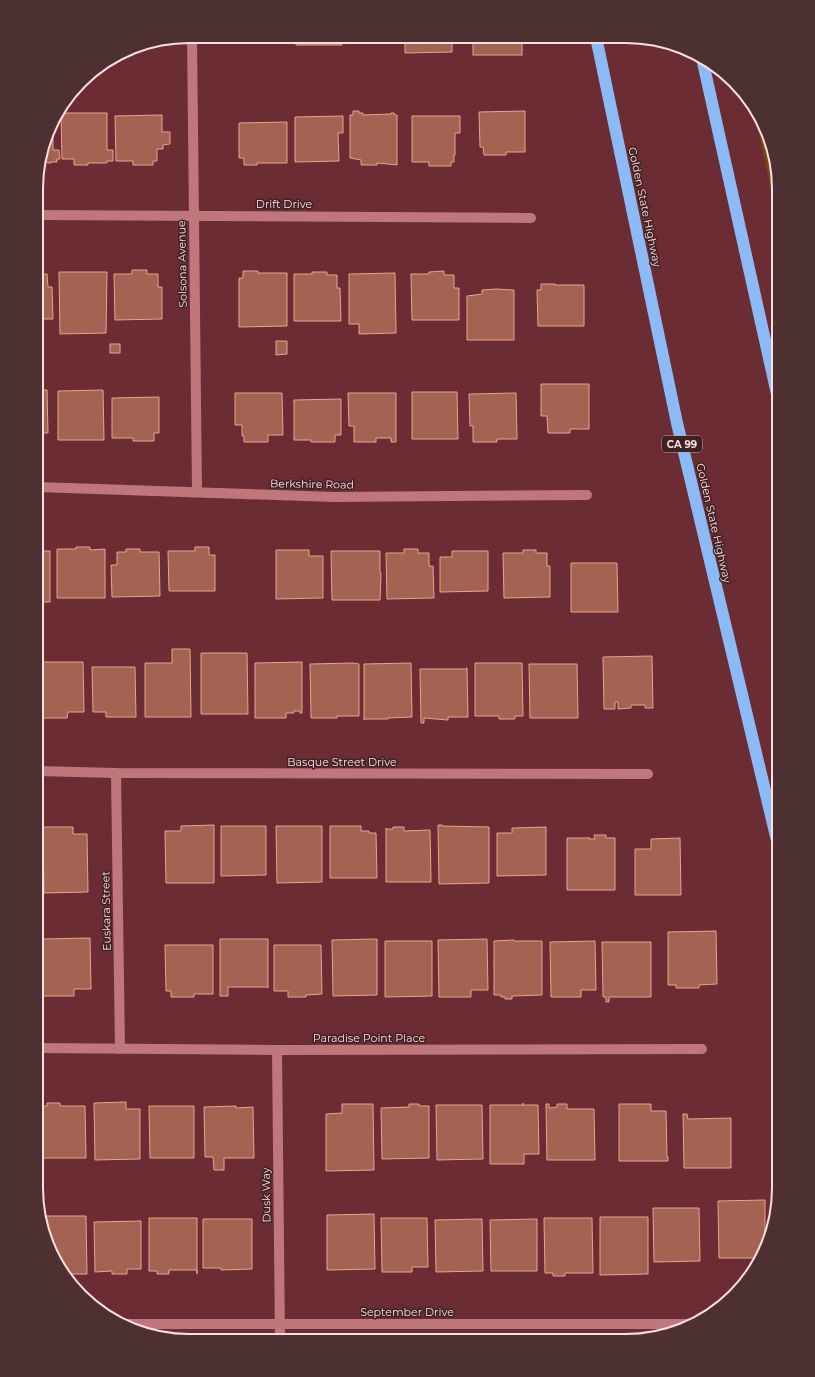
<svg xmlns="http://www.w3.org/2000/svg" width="815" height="1377" font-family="Montserrat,sans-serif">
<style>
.green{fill:#6f4b0f}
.building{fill:#a36252;stroke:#eba390}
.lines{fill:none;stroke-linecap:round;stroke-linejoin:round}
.street{stroke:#bf777c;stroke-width:10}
.secondary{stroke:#bf777c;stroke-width:10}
.highway{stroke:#8bbaf6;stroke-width:12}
.labels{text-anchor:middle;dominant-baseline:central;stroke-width:3;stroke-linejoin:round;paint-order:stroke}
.shield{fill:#3e2123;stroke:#c5a5a7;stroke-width:1}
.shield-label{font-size:10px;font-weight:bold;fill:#ffdedf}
.street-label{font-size:11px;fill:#ffdedf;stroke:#3e2123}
.rim{fill:none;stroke:#ffdedf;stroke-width:2}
</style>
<rect width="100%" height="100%" fill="#6c2c34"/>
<!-- green -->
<polygon class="green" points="753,105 767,131 779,189 779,227"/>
<!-- building -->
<g class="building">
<polygon points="241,36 288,36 288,37 241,38"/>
<polygon points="296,36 341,36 342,45 296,45"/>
<polygon points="349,36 396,37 396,43 349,43"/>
<polygon points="405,37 452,37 452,52 405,53"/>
<rect x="473" y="37" width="49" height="18"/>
<polygon points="353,111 359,111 359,113 363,113 363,115 391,114 391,113 394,113 395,115 397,115 397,165 377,163 377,165 361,165 361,160 350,158 350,115 353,115"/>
<polygon points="525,111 525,152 506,152 506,155 484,155 483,147 480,147 479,112"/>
<polygon points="61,113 107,113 107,150 113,150 113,161 107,161 107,163 88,163 88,165 74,165 74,159 62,159"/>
<polygon points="162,115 162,132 170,132 170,144 163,145 163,149 157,149 157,161 153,161 153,165 133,165 133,161 116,161 115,116"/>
<polygon points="343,116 343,133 338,133 339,161 295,162 295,117"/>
<polygon points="412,116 460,116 460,133 455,133 455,155 454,155 454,162 451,162 451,166 429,166 429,162 412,162"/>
<polygon points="52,121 53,121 53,150 59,150 60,159 57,159 57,162 51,162 51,163 39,162"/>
<polygon points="287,122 287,163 257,163 257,165 244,165 244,158 239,158 239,123"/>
<polygon points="132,270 147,270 147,274 158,274 158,287 162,287 162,319 115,320 114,274 132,274"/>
<polygon points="243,271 258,271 258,273 287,273 287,326 239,327 239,278 243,278"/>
<polygon points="444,271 444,275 454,275 454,288 459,288 459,320 412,320 411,274 429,274 429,272"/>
<polygon points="59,272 107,272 106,333 60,334"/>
<polygon points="312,272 327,272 327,275 337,275 337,288 340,288 341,321 294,321 294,274 312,274"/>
<polygon points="395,273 396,333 359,334 359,324 349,324 349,274"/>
<polygon points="37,274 47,274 48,287 52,287 53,319 37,319"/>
<polygon points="541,284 555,284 555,285 584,285 584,326 538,326 537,290 541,290"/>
<polygon points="496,289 514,290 514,340 467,340 467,296 482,294 482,290"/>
<polygon points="276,341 287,341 287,354 276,355"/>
<rect x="110" y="344" width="10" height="9"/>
<polygon points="541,384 589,384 589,429 570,429 570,433 548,433 547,416 541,416"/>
<polygon points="37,390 47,390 48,433 37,433"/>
<polygon points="103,390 104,440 58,440 58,391"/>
<polygon points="412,392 457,392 458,439 412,439"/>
<polygon points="235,393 282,393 283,435 268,435 268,442 244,442 244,436 242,436 242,425 235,425"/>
<polygon points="348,393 396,393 396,442 391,442 391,438 376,438 376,442 354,442 354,426 349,426"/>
<polygon points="516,393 517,439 497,439 497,442 473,442 473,426 470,426 469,394"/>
<polygon points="159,397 159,433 154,433 154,441 133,441 133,438 112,438 112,398"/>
<polygon points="341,399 341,435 335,435 335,442 311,442 311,440 294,440 294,400"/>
<polygon points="76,547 90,547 90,550 105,549 105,598 57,598 57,549 76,549"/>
<polygon points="195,547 209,547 209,555 215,555 215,591 169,591 168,551 195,551"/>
<polygon points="126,549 140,549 140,552 159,552 160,596 112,597 111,565 117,565 117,552 126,552"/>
<polygon points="404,549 418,549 418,553 429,553 429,566 433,566 434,598 387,599 386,553 404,553"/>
<polygon points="276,550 309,550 309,556 323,556 323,598 276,599"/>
<polygon points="523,550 536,550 536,553 547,553 547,566 550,566 550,597 504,598 503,553 523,553"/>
<rect x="37" y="551" width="13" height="51"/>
<polygon points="331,551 380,551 380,573 381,573 380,600 332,600"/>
<polygon points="452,551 488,551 488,591 440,592 440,557 452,557"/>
<polygon points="571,563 617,563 618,612 571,612"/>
<polygon points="172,649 190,649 191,717 145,717 145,663 172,663"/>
<polygon points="201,653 247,653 248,714 201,714"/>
<polygon points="652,656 653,708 645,708 645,705 631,705 631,708 618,709 618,702 615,702 615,709 604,709 603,657"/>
<polygon points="37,662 83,662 84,712 68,712 67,718 37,718"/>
<polygon points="302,662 302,713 300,713 300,711 294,711 294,713 286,713 286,718 255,718 255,663"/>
<polygon points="353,663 359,664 359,716 337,716 337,718 311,718 310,664"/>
<polygon points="411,663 412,717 388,718 388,719 365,719 364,720 364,664"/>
<polygon points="475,663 522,663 523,716 515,716 515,719 499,719 499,716 475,716"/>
<polygon points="529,664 577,664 578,718 530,718"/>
<polygon points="92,667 135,667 136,717 106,717 106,712 93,712"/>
<polygon points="466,668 467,668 468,717 448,717 448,720 424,718 424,723 421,723 420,669 467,669"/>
<polygon points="214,825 214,883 166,883 165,831 181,831 181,826"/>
<polygon points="438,825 442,825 442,826 489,827 489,883 439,884"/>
<polygon points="221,826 266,826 266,875 221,876"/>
<polygon points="276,826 322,826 322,882 277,883"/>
<polygon points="330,826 361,826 361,831 369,831 369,833 376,833 377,878 330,878"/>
<polygon points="43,827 73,827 73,834 87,834 88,892 44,893"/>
<polygon points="393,827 404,827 404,831 430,830 431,882 386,882 386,828 386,829 393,829"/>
<polygon points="546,827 546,875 497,876 497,833 512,833 512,828"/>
<polygon points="594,835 606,835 606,838 615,838 615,890 567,890 567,838 588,838 589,837 589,839 595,839"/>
<polygon points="680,838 681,895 635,895 635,849 651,849 651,839"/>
<polygon points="716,931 717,984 699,985 699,988 676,988 676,985 668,985 668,932"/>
<polygon points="90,938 91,989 74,989 74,996 43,996 43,939"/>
<polygon points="220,939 268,939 268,988 267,987 228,987 228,996 220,996"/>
<polygon points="377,939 377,995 333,996 332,940"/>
<polygon points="487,939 488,990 471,990 471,997 439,997 438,940"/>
<polygon points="514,940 514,941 542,941 542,995 512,996 512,999 505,999 505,997 501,997 501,995 494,995 494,941"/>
<polygon points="385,941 432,941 432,996 385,997"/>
<polygon points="595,941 596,990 581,990 581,997 551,997 550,942"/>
<polygon points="602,942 651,942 651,997 609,997 609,1002 606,1002 606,997 603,997"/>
<polygon points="165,945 213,945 213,994 194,994 194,997 171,997 171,991 166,991"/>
<polygon points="274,945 321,945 322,994 306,995 306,997 288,997 288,991 274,991"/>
<polygon points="126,1102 126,1109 140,1109 140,1159 95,1160 94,1103"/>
<polygon points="47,1103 60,1103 60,1106 85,1106 86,1158 41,1158 41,1106 47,1106"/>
<polygon points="523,1103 523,1105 538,1105 539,1154 524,1154 524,1164 490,1164 490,1105 523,1105"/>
<polygon points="342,1104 373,1104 374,1170 326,1171 326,1114 342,1113"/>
<polygon points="409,1104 419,1104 419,1106 429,1106 429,1158 382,1159 381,1108 409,1107"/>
<polygon points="546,1104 549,1104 549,1108 557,1107 557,1104 567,1104 567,1109 594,1109 595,1160 547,1160"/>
<polygon points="619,1104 651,1104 651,1111 666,1111 667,1157 668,1157 668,1161 619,1161"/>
<polygon points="436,1105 482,1105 483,1159 437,1160"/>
<polygon points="149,1106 194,1106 194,1158 150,1158"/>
<polygon points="236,1106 236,1108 253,1107 254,1158 224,1158 224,1170 214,1170 213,1157 205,1157 204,1107"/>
<polygon points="683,1114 687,1114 688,1119 731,1118 731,1168 684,1168"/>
<polygon points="765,1200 765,1251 761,1258 719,1258 718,1201"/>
<polygon points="653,1208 699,1208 700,1261 654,1262"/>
<polygon points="374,1214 375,1269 327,1270 327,1215"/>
<polygon points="42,1216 86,1216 87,1274 64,1274 64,1271 62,1271 48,1246"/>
<polygon points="600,1217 648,1217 648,1274 600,1275"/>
<polygon points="149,1218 197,1218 197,1274 197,1270 169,1270 169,1274 157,1274 157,1271 149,1271"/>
<polygon points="381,1218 427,1218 428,1267 412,1267 412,1272 382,1272"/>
<polygon points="544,1218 592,1218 593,1273 565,1273 565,1276 553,1276 553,1273 545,1273"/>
<polygon points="203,1219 252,1219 252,1269 221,1270 221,1268 203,1268"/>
<polygon points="482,1219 483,1271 436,1272 435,1220"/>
<polygon points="537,1219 537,1271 491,1271 490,1220"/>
<polygon points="141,1221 141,1269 127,1269 127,1274 112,1274 112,1271 95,1272 94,1222"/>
</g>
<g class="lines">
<!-- street -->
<g class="street">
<polyline points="192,36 197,492"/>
<polyline points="37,215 531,218"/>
<polyline points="37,771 116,773 648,774"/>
<polyline points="116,773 120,1049"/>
<polyline points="36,1048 277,1050 702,1049"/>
<polyline points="277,1050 280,1340"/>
<polyline points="122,1324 693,1324"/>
</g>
<!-- secondary -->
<polyline class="secondary" points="37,487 334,497 587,495"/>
<!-- highway -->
<g class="highway">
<polyline points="596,37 677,423 779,849"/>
<polyline points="702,58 779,403"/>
</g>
</g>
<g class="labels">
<!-- shield labels -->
<rect class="shield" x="662" y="436" width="40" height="16" rx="3"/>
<g class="shield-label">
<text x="682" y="444">CA 99</text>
</g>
<!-- street labels -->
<g class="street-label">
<text x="284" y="204">Drift Drive</text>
<text transform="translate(645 207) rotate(78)">Golden State Highway</text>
<text transform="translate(182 264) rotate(-91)">Solsona Avenue</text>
<text transform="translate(312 484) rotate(1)">Berkshire Road</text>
<text transform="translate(714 523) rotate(77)">Golden State Highway</text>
<text x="342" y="762">Basque Street Drive</text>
<text transform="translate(106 911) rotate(-91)">Euskara Street</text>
<text x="369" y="1038">Paradise Point Place</text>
<text transform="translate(266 1195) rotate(-91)">Dusk Way</text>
<text x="407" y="1312">September Drive</text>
</g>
</g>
<!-- crop -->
<path d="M0 0H815V1377H0ZM189 43H626A146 146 0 0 1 772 189V1188A146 146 0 0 1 626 1334H189A146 146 0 0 1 43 1188V189A146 146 0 0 1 189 43Z" fill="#4d3032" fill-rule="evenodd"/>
<path class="rim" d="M189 43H626A146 146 0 0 1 772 189V1188A146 146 0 0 1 626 1334H189A146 146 0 0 1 43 1188V189A146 146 0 0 1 189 43Z"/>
</svg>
